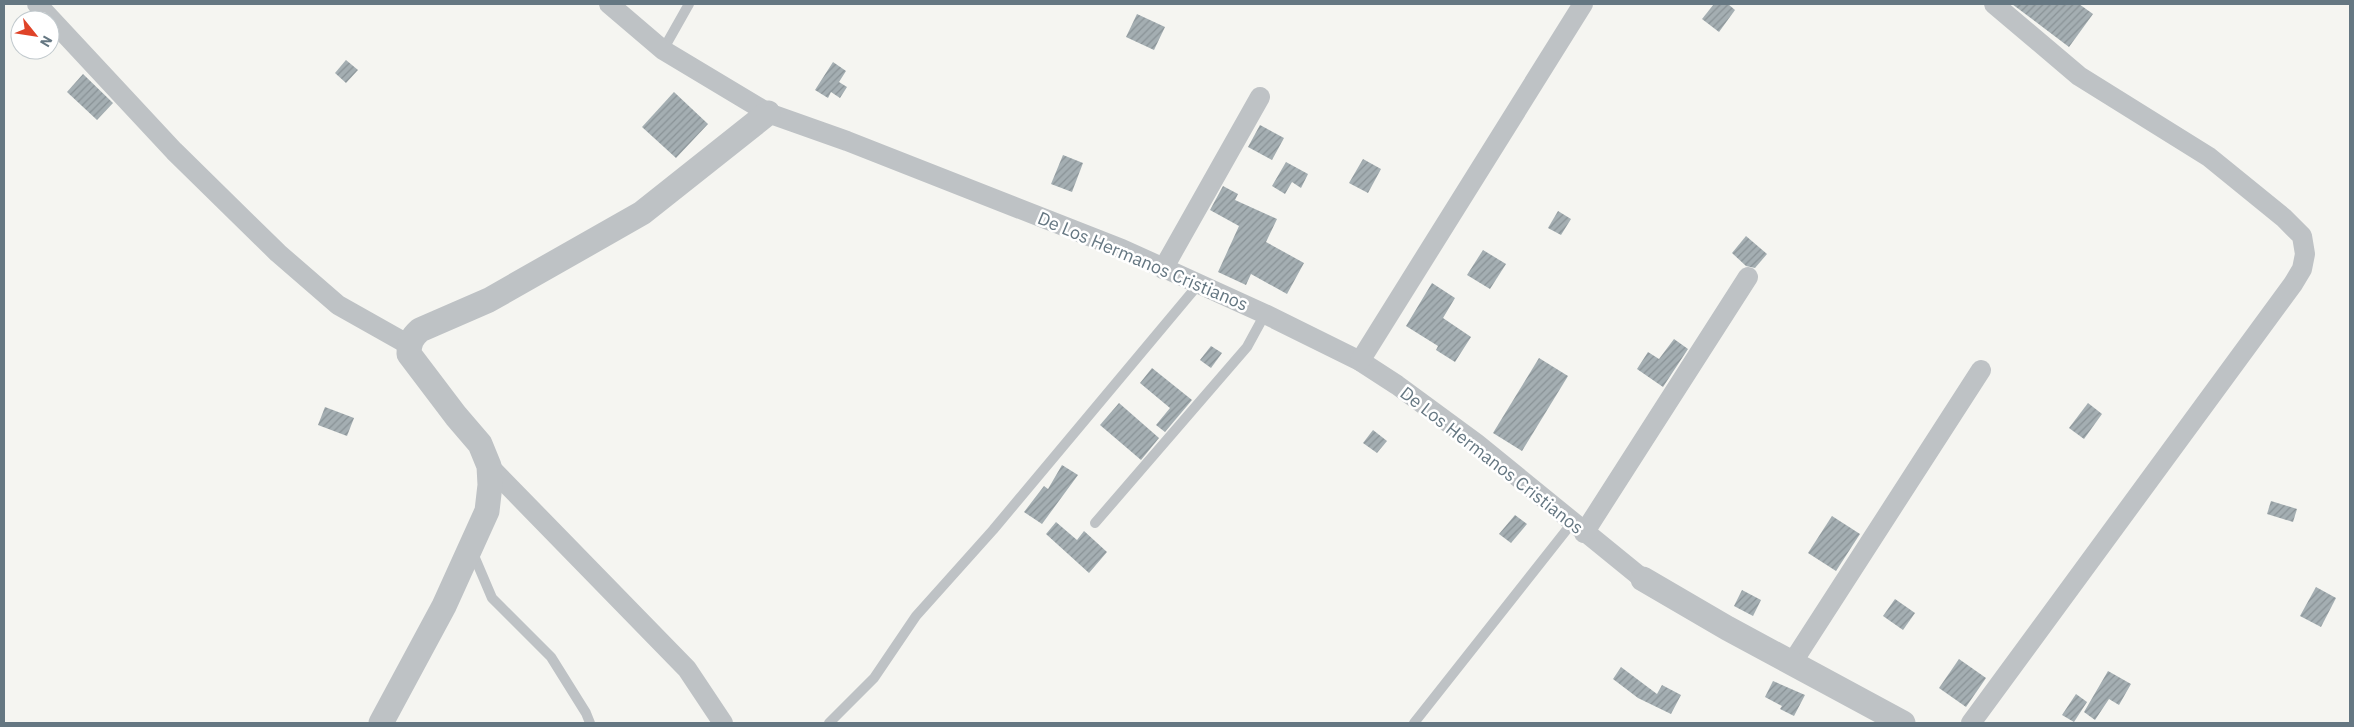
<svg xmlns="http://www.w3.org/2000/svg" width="2354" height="727" font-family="'IBM Plex Sans',sans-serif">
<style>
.building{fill:url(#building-hatch)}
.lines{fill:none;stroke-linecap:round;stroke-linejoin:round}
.service{stroke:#bec2c5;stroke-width:10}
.minor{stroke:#bec2c5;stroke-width:20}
.tertiary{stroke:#bec2c5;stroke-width:25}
.labels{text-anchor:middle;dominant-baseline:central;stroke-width:5;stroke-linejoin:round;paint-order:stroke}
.street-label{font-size:18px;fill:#657782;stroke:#fff}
</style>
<defs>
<pattern id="building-hatch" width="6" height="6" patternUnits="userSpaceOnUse" patternTransform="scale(1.25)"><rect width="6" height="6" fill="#a4aeb2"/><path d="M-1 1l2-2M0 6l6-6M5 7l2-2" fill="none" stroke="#899296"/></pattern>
</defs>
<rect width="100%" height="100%" fill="#f5f5f1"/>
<!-- building -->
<g class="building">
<polygon points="1714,4 1728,4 1735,10 1719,32 1702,19"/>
<polygon points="2012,4 2079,4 2093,14 2069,47"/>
<polygon points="1137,14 1165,27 1154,50 1126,37"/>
<polygon points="346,60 358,70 346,83 335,73"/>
<polygon points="833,62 846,71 839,82 847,87 840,98 831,92 828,98 815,90"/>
<polygon points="83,74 113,103 97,120 67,92"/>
<polygon points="674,92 708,124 676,158 642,127"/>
<polygon points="1260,125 1284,138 1272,160 1248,147"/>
<polygon points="1063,155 1083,163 1072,192 1051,184"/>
<polygon points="1363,159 1381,169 1368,193 1349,183"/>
<polygon points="1286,162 1308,174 1301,188 1292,182 1285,194 1272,186"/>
<polygon points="1223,186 1238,194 1235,200 1277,219 1266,242 1304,263 1287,294 1251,274 1246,285 1218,272 1239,226 1210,210"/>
<polygon points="1558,211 1571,219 1561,235 1548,228"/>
<polygon points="1746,236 1767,254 1755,268 1746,266 1732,253"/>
<polygon points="1483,250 1506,264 1490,289 1467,275"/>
<polygon points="1432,283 1455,298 1443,318 1471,337 1455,362 1436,350 1438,346 1406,326"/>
<polygon points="1674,339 1688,349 1663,387 1637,369 1648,352 1659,359"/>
<polygon points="1211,346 1222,353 1211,368 1200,360"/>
<polygon points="1539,358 1568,376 1522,451 1493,433"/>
<polygon points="1152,368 1192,400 1165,432 1156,425 1170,408 1140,383"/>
<polygon points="1119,403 1159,438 1141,460 1100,425"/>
<polygon points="2088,403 2102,414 2084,439 2069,428"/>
<polygon points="325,407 354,418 347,436 318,425"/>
<polygon points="1373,430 1387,441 1377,453 1363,443"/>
<polygon points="1062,465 1078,475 1042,524 1024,512 1044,486 1048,489"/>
<polygon points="2271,501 2297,509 2293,522 2267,514"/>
<polygon points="1515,515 1527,524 1511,543 1499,534"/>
<polygon points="1832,516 1860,534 1836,571 1808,553"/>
<polygon points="1056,522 1077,540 1084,531 1107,552 1089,573 1046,534"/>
<polygon points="2316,587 2336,598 2321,627 2300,616"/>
<polygon points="1742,590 1761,600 1753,616 1734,606"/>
<polygon points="1895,599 1915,613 1903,630 1883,616"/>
<polygon points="1959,659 1986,678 1966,707 1939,688"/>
<polygon points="1621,667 1657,694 1662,685 1681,695 1671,714 1638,698 1613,679"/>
<polygon points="2108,671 2131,684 2119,705 2109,699 2095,720 2084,712"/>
<polygon points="1773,681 1805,695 1794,716 1780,709 1782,706 1765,697"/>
<polygon points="2076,694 2087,702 2074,722 2062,715"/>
</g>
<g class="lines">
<!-- service -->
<g class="service">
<polyline points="663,50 689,4"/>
<polyline points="1095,523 1247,347 1265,314"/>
<polyline points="472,551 492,598 551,657 586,713 590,723"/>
<polyline points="829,723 874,678 916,616 993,530 1198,285"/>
<polyline points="1414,723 1572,523"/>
</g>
<!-- minor -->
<g class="minor">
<polyline points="37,4 174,151 278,253 338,305 409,345"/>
<polyline points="609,4 663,50 768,113 847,141 1122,249 1265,314 1360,361 1397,385 1476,443 1643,579"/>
<polyline points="1163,269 1260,97"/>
<polyline points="1360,361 1583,4"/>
<polyline points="489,466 687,669 723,723"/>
<polyline points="1584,533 1748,277"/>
<polyline points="1792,663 1981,370"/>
<polyline points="1971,723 2293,284 2302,269 2305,254 2302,236 2284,218 2209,157 2079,76 1994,4"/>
</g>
<!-- tertiary -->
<g class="tertiary">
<polyline points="1643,579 1727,628 1903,723"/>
<path d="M381,723L444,606L487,511L490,485L489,466L480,444L456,416L409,354C409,343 412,337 420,330L489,300L642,213L768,113"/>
</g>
</g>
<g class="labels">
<!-- street labels -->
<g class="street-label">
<text transform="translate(1143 261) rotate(23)">De Los Hermanos Cristianos</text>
<text transform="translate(1492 460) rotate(38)">De Los Hermanos Cristianos</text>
</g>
</g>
<!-- border -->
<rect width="2354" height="727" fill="none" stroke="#657782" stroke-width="10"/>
<!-- north arrow -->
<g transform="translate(35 35) rotate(120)"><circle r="24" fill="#ffffff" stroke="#c1c9cd"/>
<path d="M0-4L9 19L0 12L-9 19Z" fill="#df4328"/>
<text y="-8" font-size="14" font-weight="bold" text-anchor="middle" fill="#657782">N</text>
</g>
</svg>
